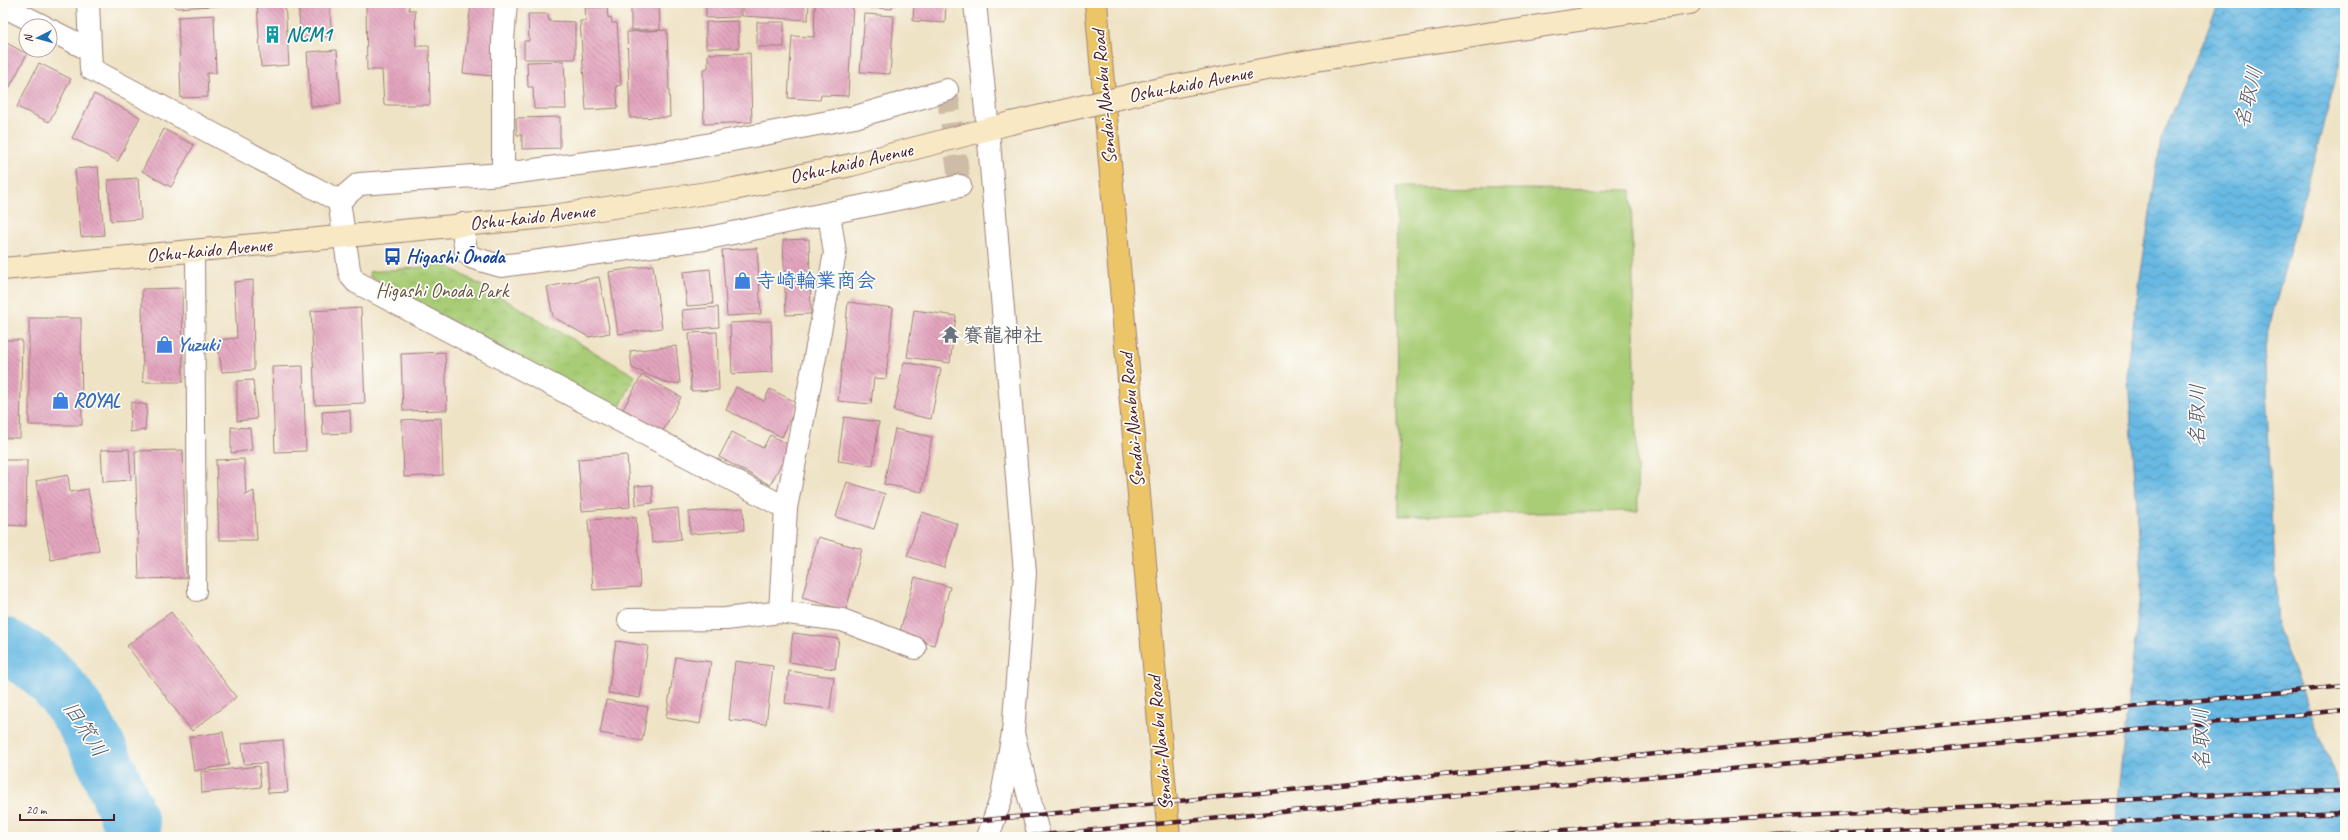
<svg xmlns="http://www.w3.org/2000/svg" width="2348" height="840" font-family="Caveat,'Klee One',sans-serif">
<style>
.park{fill:url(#park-crowns);stroke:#7a7651}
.garden{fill:#a9cd77;stroke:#7a7651}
.water{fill:url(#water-waves);stroke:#596c87}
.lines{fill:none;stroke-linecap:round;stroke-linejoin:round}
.river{stroke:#68b9e3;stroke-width:56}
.building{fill:url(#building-back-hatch)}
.minor-tunnel{stroke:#cebca7;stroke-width:22;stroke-dasharray:22 11;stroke-linecap:butt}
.service-casing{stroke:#9c8178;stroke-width:20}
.minor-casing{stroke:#9c8178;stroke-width:24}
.tertiary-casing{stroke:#9c8178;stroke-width:24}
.secondary-casing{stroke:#9c8178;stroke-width:24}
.motorway-casing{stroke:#9c8178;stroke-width:24}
.service{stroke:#fff;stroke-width:18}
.minor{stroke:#fff;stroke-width:22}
.tertiary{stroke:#fff;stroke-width:22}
.secondary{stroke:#f8e8c3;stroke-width:22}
.motorway{stroke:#edc569;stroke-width:22}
.rail-casing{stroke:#4a1f2b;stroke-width:4.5}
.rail{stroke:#fdfcf7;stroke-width:3;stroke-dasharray:9;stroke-linecap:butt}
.secondary-bridge-casing{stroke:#9c8178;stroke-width:24;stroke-linecap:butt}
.secondary-bridge{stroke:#f8e8c3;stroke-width:22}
.labels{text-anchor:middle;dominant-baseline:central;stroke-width:3.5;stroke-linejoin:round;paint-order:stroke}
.culture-label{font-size:20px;font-weight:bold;fill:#0d838f;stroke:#fdfcf7;text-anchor:start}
.street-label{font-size:20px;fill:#4a1f2b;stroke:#fdfcf7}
.transit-label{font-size:20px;font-weight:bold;fill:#164399;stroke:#fdfcf7;text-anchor:start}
.shop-label{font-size:20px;font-weight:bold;fill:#366cbe;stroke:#fdfcf7;text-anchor:start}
.park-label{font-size:20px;fill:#665342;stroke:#fdfcf7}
.worship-label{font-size:20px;font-weight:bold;fill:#5b616d;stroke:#fdfcf7;text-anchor:start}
.water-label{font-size:21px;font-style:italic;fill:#54556b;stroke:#fdfcf7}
</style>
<defs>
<pattern id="park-crowns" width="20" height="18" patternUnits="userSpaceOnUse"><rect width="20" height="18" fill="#a9cd77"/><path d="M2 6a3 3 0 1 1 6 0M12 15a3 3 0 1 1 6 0" fill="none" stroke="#93b067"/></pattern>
<pattern id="water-waves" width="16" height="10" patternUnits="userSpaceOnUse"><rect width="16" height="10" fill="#68b9e3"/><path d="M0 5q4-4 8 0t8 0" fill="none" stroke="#5896b8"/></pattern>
<pattern id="building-back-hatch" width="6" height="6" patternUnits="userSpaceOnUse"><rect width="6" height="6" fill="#e3a4be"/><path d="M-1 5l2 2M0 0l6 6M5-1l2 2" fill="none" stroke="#ba859b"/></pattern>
</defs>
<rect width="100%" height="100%" fill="#fdfcf7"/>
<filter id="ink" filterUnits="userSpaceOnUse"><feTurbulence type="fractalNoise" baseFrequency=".025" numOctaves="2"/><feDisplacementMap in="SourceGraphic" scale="8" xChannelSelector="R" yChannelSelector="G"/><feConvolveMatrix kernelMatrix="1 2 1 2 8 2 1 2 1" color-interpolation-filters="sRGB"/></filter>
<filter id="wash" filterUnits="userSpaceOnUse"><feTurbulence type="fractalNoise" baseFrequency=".012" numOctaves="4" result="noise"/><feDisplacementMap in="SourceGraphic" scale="16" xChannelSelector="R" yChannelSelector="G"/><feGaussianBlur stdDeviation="0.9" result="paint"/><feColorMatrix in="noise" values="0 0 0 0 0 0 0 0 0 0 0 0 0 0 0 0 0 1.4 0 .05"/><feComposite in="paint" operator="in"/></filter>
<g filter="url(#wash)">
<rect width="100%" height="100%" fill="#efe3c6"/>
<!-- park -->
<polygon class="park" points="446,265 635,376 618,411 370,277 369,272"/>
<!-- garden -->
<polygon class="garden" points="1396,188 1631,190 1638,511 1399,516"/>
<!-- water -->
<polygon class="water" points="2219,3 2345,3 2345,44 2264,346 2278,630 2345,801 2345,837 2113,837 2142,577 2127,365 2161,140"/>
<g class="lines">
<!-- river -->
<path class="river" d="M3,645C16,653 33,661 44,671C88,715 111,773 133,829V837"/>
</g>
<g id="blocks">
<!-- building -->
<g class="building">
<polygon points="175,3 232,3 232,5 176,8"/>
<polygon points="257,3 285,3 289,65 261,67"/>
<polygon points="298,3 329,3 332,36 301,39"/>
<polygon points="366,3 409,3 409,10 415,10 416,46 429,46 430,105 384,105 382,70 367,70"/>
<polygon points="471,3 500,3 492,76 463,73"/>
<polygon points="631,3 659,3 660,30 631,30"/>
<polygon points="706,3 740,3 740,17 706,18"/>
<polygon points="742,3 809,3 808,20 742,16"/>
<polygon points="815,3 853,3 848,96 821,95 820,100 788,98 792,36 814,37"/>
<polygon points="865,3 893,3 892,9 865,7"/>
<polygon points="914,3 946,3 945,23 913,21"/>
<polygon points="607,7 608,18 611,17 612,23 617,23 621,85 616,86 618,108 586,110 580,21 586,21 585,8"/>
<polygon points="528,14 548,14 549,21 575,22 575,59 524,59 524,41 529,41"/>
<polygon points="865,14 894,16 890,74 860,72"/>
<polygon points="214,15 216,73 207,73 208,97 181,98 178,17"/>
<polygon points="738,21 739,48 706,48 706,22"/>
<rect x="757" y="22" width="27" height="25"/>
<polygon points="667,30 670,117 630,118 627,32"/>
<polygon points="3,41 27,54 3,100"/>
<polygon points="337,50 341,104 311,107 307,52"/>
<polygon points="750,53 752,122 704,124 703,69 708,68 708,54"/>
<polygon points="564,61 566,109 534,109 533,87 528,87 527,62"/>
<polygon points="39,63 71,79 49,122 17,107"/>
<polygon points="94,94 140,117 118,161 72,138"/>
<polygon points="560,117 560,148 522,149 522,135 517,135 516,118"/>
<polygon points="164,129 194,145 171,187 142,171"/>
<polygon points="98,167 104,235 81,237 75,169"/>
<polygon points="138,178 141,219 111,221 108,180"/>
<polygon points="809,239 811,314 786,315 783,240"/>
<polygon points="757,248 761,314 727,316 722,250"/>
<polygon points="653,265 662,328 618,334 609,272"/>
<polygon points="710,269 713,304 687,306 683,272"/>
<polygon points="599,277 610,333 589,337 553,317 547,287"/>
<polygon points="253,280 254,370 222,372 217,340 237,338 234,282"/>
<polygon points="182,288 183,382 143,382 142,289"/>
<polygon points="848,302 893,308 886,379 874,378 871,404 838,401"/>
<polygon points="718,307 719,327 684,330 682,310"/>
<polygon points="361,308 365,403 315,405 311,311"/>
<polygon points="914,310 956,316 950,363 907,357"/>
<polygon points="29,318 81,318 82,425 29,425"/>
<polygon points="771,321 773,372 732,374 730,323"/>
<polygon points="717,332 719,390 691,391 689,333"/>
<polygon points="3,340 22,340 20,438 3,438"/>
<polygon points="676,346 680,383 669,384 632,368 630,351"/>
<polygon points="445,352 447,410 403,411 401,354"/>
<polygon points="904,362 941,369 931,419 894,411"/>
<polygon points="303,366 306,451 275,452 272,367"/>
<polygon points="642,375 681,397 663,431 623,409"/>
<polygon points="253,380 257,419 237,421 237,381"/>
<polygon points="736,387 764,401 770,389 798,403 782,437 726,410"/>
<polygon points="131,402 147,405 145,430 130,432"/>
<polygon points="350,410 351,433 323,434 322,412"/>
<polygon points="844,417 879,422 873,466 838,461"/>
<polygon points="441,418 443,475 404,477 402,420"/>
<polygon points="231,427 250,428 252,450 231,453"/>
<polygon points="895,429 932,437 922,492 884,484"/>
<polygon points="732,432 763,448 770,435 791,446 770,485 719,457"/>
<polygon points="129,449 131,480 103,482 101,450"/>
<polygon points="183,450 186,578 139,579 135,451"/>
<polygon points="627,455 630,507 582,511 578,459"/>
<polygon points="244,459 246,495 254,491 257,540 219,540 216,460"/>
<polygon points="3,460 27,460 26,526 3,525"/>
<polygon points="68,475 70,492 88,489 99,550 51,560 36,481"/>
<polygon points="847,482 885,494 874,529 836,517"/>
<polygon points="652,485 653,503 636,505 635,486"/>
<polygon points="678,508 681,539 652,543 649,511"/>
<polygon points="743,508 744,530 690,534 689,512"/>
<polygon points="922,512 958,524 944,568 907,556"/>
<polygon points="636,517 640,587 593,590 588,520"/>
<polygon points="818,537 862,549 846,610 802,598"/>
<polygon points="915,577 950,587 934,645 899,635"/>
<polygon points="171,612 236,697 192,731 127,646"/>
<polygon points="793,633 839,639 835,669 789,662"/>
<polygon points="616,641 648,646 640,698 608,693"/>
<polygon points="676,657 711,662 700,724 666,718"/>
<polygon points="735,661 773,666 766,724 729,720"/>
<polygon points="789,671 834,677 830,709 785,703"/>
<polygon points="606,700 648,707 642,741 600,733"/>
<polygon points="223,732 229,765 194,771 189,737"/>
<polygon points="283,740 288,792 268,793 266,763 244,764 242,743"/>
<polygon points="259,766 261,787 202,793 201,772"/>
</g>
</g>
</g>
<g filter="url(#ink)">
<use href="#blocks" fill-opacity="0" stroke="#9c8178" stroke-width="1"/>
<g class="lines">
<!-- minor-tunnel -->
<polyline class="minor-tunnel" points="947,90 960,186"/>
<defs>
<polyline id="service" points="195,251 197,592"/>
<g id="minor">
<polyline points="88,3 91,69 339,201 349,269 351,276 356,282 786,508 835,253 829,214"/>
<polyline points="3,6 43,26"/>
<polyline points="50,30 90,50"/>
<polyline points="503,174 503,40 506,3"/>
<polyline points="339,201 359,184 503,174 668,152 855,117 947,90"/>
<polyline points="462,224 466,252 473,258 501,266 704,239 960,186"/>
<polyline points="780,612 842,620 915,648"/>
<polyline points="629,620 726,619 780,612 786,508"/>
<polyline points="1013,733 1039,837"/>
</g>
<polyline id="tertiary" points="975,3 988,130 1025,573 1013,733 1002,796 988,837"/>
<g id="secondary">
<polyline points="1145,92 1309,61 1690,3"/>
<polyline points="3,269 546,217 734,189 851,165 1011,123"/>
</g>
<polyline id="motorway" points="1096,3 1169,837"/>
</defs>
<!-- service casing -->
<use href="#service" class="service-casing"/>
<!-- minor casing -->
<use href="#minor" class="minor-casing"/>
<!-- tertiary casing -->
<use href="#tertiary" class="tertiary-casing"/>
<!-- secondary casing -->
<use href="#secondary" class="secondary-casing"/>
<!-- motorway casing -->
<use href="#motorway" class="motorway-casing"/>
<!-- service -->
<use href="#service" class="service"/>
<!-- minor -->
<use href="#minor" class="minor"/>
<!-- tertiary -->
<use href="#tertiary" class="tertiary"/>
<!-- secondary -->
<use href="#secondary" class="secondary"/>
<!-- motorway -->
<use href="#motorway" class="motorway"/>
<defs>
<g id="rail">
<polyline points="813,837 2345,686"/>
<polyline points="1021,837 2345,710"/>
<polyline points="1479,837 1624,825 2278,792 2345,791"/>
<polyline points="1748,837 2345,813"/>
</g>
</defs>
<!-- rail casing -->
<use href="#rail" class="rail-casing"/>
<!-- rail -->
<use href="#rail" class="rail"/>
<defs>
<polyline id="secondary-bridge" points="1011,123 1145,92"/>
</defs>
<!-- secondary-bridge casing -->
<use href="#secondary-bridge" class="secondary-bridge-casing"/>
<!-- secondary-bridge -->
<use href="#secondary-bridge" class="secondary-bridge"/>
</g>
</g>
<!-- icons -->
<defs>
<symbol id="building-bare" viewBox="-9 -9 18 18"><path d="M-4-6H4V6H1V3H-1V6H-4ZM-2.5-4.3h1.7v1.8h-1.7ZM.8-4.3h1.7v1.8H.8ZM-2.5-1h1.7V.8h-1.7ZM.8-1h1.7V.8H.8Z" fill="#0f9aa8" stroke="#fdfcf7" stroke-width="2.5" paint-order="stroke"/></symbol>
<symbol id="bus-bare" viewBox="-9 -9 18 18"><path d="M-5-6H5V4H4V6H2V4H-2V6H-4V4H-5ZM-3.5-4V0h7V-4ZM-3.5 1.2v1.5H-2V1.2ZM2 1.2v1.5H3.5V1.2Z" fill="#1a4fb4" stroke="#fdfcf7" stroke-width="2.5" paint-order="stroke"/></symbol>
<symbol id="shop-bare" viewBox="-9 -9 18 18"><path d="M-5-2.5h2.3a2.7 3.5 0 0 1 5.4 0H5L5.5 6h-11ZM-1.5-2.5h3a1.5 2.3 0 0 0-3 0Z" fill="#3f7fe0" stroke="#fdfcf7" stroke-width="2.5" paint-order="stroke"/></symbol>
<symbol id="temple-bare" viewBox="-9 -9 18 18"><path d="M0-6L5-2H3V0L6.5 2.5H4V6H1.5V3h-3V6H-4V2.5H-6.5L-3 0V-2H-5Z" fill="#6b7280" stroke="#fdfcf7" stroke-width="2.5" paint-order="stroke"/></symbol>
</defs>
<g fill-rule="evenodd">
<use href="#building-bare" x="260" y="22" width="25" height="25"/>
<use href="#bus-bare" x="380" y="244" width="25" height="25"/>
<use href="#shop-bare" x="730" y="268" width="25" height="25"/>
<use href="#temple-bare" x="938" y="322" width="25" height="25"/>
<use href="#shop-bare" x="152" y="332" width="25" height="25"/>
<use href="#shop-bare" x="48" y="388" width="25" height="25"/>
</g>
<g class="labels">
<!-- culture labels -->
<g class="culture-label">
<text x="286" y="34">NCM1</text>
</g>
<!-- street labels -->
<g class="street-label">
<text transform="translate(1190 84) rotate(-11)">Oshu-kaido Avenue</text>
<text transform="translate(1104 97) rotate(-95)">Sendai-Nanbu Road</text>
<text transform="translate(851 163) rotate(-13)">Oshu-kaido Avenue</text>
<text transform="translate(532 217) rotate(-6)">Oshu-kaido Avenue</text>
<text transform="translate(209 250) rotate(-5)">Oshu-kaido Avenue</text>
<text transform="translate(1132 420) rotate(-95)">Sendai-Nanbu Road</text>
<text transform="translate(1160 743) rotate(-95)">Sendai-Nanbu Road</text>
</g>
<!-- transit labels -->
<g class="transit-label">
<text x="406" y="256">Higashi Ōnoda</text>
</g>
<!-- shop labels -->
<g class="shop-label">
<text x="756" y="280">寺崎輪業商会</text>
<text x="177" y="344">Yuzuki</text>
<text x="73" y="400">ROYAL</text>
</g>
<!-- park labels -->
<g class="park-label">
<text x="442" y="290">Higashi Onoda Park</text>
</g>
<!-- worship labels -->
<g class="worship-label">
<text x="963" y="335">賽龍神社</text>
</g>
<!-- water labels -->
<g class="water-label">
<text transform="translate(2248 97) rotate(-76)">名取川</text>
<text transform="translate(2197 415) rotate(-89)">名取川</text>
<text transform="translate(85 729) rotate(57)">旧笊川</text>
<text transform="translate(2201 739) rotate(-92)">名取川</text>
</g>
</g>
<!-- margin -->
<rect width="2348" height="840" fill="none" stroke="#fdfcf7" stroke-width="16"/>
<!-- north arrow -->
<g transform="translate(38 38) rotate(264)"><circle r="19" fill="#fdfcf7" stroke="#b5a4a5"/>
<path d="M0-3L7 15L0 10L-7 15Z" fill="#1f6fb2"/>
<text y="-6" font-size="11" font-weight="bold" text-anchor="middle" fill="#4a1f2b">N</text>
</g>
<!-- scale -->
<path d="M20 814v6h94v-6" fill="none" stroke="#4a1f2b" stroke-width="2"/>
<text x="26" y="814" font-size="12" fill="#4a1f2b" stroke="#fdfcf7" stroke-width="3" paint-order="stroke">20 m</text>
</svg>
